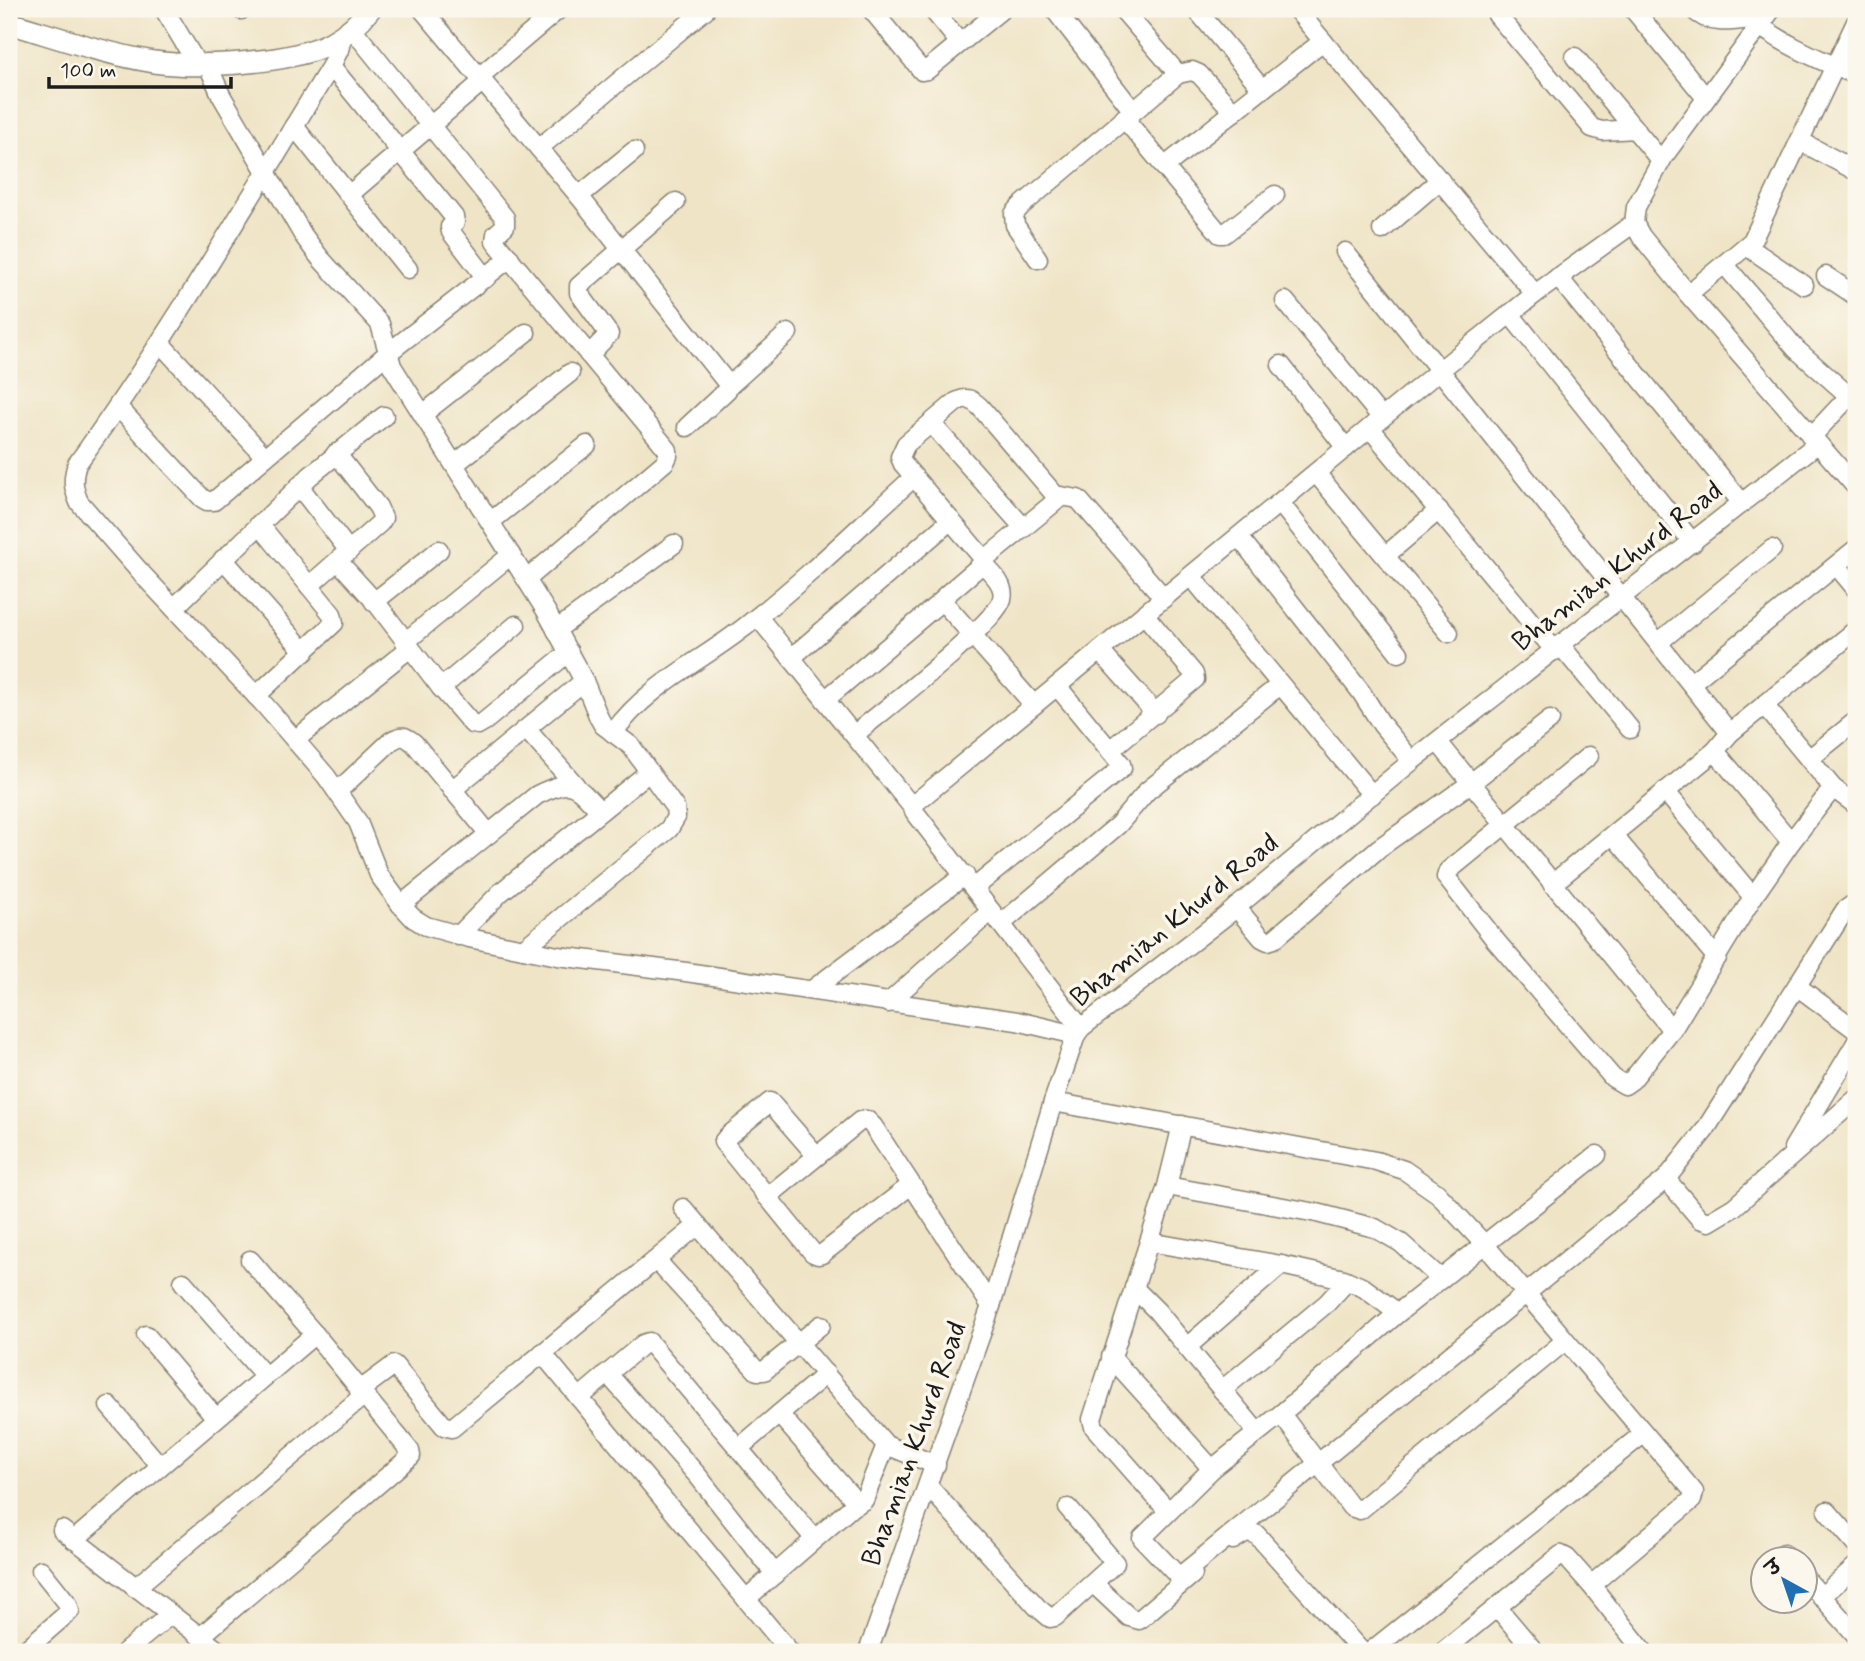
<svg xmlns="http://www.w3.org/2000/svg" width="1865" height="1661" font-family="Mynerve,'Playpen Sans Deva',sans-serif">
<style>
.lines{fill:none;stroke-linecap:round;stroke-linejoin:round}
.minor-casing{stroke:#868071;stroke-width:21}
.major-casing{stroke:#868071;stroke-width:24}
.minor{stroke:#fff;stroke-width:18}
.major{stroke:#fff;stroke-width:21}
.labels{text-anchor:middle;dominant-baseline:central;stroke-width:7;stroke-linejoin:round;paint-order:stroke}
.street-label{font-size:28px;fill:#1c1c1c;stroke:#fbf7ec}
</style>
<rect width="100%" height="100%" fill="#fbf7ec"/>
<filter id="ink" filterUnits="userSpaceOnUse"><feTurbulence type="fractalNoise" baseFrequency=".0143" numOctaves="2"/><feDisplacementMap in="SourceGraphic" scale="14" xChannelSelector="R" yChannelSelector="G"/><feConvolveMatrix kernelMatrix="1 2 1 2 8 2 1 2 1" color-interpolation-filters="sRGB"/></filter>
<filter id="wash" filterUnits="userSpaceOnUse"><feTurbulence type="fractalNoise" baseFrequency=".00686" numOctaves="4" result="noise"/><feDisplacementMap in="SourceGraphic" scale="28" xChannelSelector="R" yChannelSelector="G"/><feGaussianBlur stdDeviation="1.57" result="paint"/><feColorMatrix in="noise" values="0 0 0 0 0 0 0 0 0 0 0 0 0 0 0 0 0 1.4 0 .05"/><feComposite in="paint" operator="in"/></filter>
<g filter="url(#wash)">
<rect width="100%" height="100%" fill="#efe4c6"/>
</g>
<g filter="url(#ink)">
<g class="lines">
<defs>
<g id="minor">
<polyline points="164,9 197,64"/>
<polyline points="240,9 241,10"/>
<polyline points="422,9 579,196 727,383 727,390 687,427"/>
<polyline points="871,9 922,71 927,70 1002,9"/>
<polyline points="932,9 960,43"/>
<polyline points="1054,9 1133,111"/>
<polyline points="1122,9 1178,74"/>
<polyline points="1196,9 1262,89"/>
<polyline points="1296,9 1535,294"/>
<polyline points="1633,9 1706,98"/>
<path d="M1693,9C1708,25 1729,22 1750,19"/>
<path d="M1742,9C1761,35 1826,63 1856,75"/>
<polyline points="1772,9 1664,156 1636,207 1634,223 1641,236 1688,294 1856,487"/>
<polyline points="1497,15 1592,128 1602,131 1636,129"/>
<polyline points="351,27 505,218 505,226 496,234 495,241 668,450 668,456 665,462 527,579"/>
<path d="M343,34L339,50L331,66C248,200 169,336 77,464C72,479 73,488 79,502L142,574L262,702L326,776L358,822L379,875L401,905L413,918L426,926L469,938L558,956L686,972L1017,1021L1076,1035"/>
<polyline points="1575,57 1661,161"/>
<polyline points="207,63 221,95 303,235 320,258 380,324 392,366 546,611 584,681 599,718 603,725 631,746 675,808 676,817 669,829 523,949"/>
<polyline points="331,66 454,217 455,222 450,227 451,232 486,278"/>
<polyline points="479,77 559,9"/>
<polyline points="1124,118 1220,234 1224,234 1275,195"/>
<polyline points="294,126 408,269"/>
<polyline points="1800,141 1856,171"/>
<polyline points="539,148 706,9"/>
<polyline points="1164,167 1323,41"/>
<polyline points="350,194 483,81"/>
<polyline points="579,196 634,151"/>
<polyline points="1382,230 1440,180"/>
<polyline points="1748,247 1804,285"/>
<polyline points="1345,252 1730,733"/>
<polyline points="1038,259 1015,225 1014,214 1021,206 1178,74 1192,71 1199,74 1234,112"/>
<polyline points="1725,265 1796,349 1856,402"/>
<polyline points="1826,276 1856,296"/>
<polyline points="1558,277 1742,503"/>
<polyline points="1688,294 1752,241 1856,22"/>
<polyline points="1285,301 1382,418"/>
<polyline points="1510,314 1693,543"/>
<polyline points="161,344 265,457"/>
<polyline points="589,355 609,334 579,293 579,286 676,202"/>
<polyline points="1281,365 1346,448"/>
<polyline points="729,386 788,333"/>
<polyline points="118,407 202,498 207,501 214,501 388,353 510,258"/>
<polyline points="423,414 526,333"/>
<polyline points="931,423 1024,528"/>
<polyline points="1370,428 1555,651"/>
<polyline points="1811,437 1856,389"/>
<polyline points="455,464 570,373"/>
<polyline points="1316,473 1449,633"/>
<polyline points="299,486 349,551"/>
<polyline points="1280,503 1399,653"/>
<polyline points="490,522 587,445"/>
<polyline points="1239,537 1361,692 1382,725 1412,761"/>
<polyline points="1385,556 1439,510"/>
<polyline points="223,559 305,652"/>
<polyline points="338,561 378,605 441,688 472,724 478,725 485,721 569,652"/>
<polyline points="983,561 1061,497"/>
<polyline points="1837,566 1856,589"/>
<polyline points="1191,576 1372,795"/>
<polyline points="309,586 380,523 383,518 378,507 336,453"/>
<polyline points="374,602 439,550"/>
<polyline points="174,608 310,476 384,416"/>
<polyline points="758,617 913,808"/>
<polyline points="556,630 674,544"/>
<polyline points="405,642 511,555"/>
<polyline points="1659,642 1772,549"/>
<polyline points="1561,646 1630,729"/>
<polyline points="1100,651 1156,714"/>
<polyline points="791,658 951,520"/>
<polyline points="1691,683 1856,549"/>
<polyline points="441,688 516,625"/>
<polyline points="256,696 334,623 332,614 259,524"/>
<polyline points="825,700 944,599"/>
<path d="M1034,705L945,604L944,599L946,595L981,565L983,561L982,557L903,464L900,457L906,444L956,402C967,396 971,399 980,407L1055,495L1078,499L1164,598"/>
<polyline points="1764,705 1809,759 1856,721"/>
<polyline points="527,730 576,786"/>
<path d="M613,733C649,684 699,663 746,626C805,580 859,527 914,477"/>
<path d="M854,735C880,713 995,625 1002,599C1006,585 991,572 982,563"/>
<polyline points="295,740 410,648"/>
<polyline points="1438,742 1672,1030"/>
<polyline points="1110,750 1195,679 1194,674 1144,614"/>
<polyline points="1715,751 1791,842"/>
<polyline points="1589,756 1448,871 1446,877 1496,941 1613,1078 1625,1085 1632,1080 1672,1030 1753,897 1791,842 1833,788"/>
<polyline points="1809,759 1833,788 1856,805"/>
<polyline points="452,790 584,681"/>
<path d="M338,791L391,741C402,734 405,736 414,743L489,834"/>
<polyline points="1665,791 1753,897"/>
<polyline points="1613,835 1717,958"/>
<polyline points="1552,884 1715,751 1730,733 1856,630"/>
<polyline points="974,888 1122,768 1121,764 1057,686"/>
<path d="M401,905L537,795C574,777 574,784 600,811"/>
<polyline points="1236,907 1262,938 1268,941 1274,939 1379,848 1471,783 1550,720"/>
<polyline points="1001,924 1118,825 1147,791 1280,685"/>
<polyline points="458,936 501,892 649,772"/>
<polyline points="1798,987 1856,1030"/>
<polyline points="812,990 965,875"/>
<polyline points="888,1003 991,911"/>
<polyline points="1081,1028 914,811 914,804 1440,370 1535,294 1634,223"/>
<polyline points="1053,1102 1376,1161 1404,1170 1437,1193 1485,1245 1694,1492 1692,1500 1591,1585 1567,1558 1561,1555 1442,1652"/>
<polyline points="1793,1148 1856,1043"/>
<polyline points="1597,1155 1398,1313 1281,1414 1212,1469 1142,1538 1179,1577 1666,1179 1705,1130 1845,910 1852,905 1856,906"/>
<polyline points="817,1156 770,1102 727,1137 723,1142 813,1253 818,1255 822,1254 911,1185"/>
<polyline points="1666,1179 1700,1219 1709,1222 1734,1207 1856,1099"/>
<polyline points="1167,1186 1317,1213 1375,1228 1401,1243 1441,1279"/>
<polyline points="767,1197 860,1121 867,1120 873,1126 991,1306"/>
<polyline points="683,1208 886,1445 936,1465"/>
<polyline points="1149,1242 1281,1265 1344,1279 1364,1288 1398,1313"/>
<polyline points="657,1261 757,1371 764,1371 821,1325"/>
<polyline points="183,1282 265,1376"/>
<polyline points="1134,1288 1157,1311 1257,1432"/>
<polyline points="146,1335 216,1418"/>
<polyline points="1187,1347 1281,1265"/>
<polyline points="542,1353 790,1652"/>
<polyline points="1111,1357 1212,1469"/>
<polyline points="607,1373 698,1476 775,1574"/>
<polyline points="1222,1390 1327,1303 1347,1281"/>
<polyline points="359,1391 394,1365 444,1426 452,1428 698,1225"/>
<polyline points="579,1398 643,1344 649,1342 814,1538"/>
<polyline points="109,1406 160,1466"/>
<polyline points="779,1414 858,1504"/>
<polyline points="1281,1414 1351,1507 1360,1510 1565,1341"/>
<polyline points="739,1448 826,1374"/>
<polyline points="929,1487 1037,1607 1050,1618 1055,1617 1115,1563 1068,1508"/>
<polyline points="1168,1511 1094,1427 1092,1419 1167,1186 1182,1125"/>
<polyline points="1827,1511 1856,1544"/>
<polyline points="62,1530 220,1652"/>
<polyline points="74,1540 315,1334"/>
<polyline points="1233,1540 1246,1532 1256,1534 1362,1652"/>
<polyline points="1784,1554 1788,1560"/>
<polyline points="1806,1579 1856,1635"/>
<polyline points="1094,1584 1129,1617 1139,1620 1193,1574"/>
<polyline points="1591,1585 1644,1652"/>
<polyline points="135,1588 363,1396"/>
<polyline points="1821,1597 1856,1566"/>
<polyline points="746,1599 853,1506 864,1500 886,1445"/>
<polyline points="1497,1607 1535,1652"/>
<polyline points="200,1637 411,1456 410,1451 318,1338 250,1260"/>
<polyline points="23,1652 70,1611 68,1604 41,1570"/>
<polyline points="125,1652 170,1615"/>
<polyline points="868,1652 991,1306 1053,1102 1076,1035 1081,1028 1227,915 1412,761 1817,444"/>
<polyline points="1370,1652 1643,1434"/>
</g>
<path id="major" d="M9,23C57,37 105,54 154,62C198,68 290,64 330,43C345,35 360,22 370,9"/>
</defs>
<!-- minor casing -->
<use href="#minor" class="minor-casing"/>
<!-- major casing -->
<use href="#major" class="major-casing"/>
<!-- minor -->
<use href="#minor" class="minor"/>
<!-- major -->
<use href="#major" class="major"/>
</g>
</g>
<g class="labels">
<!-- street labels -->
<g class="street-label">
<text transform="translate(1618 567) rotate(-38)">Bhamian Khurd Road</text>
<text transform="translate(1175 921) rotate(-39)">Bhamian Khurd Road</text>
<text transform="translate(915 1444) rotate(-70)">Bhamian Khurd Road</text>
</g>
</g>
<!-- margin -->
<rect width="1865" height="1661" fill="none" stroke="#fbf7ec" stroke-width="35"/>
<!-- north arrow -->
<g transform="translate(1784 1580) rotate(320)"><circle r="33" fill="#fbf7ec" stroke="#a29f99" stroke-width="2"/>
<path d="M0-5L12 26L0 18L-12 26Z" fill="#1f6fb2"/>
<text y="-10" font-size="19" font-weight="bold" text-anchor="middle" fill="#1c1c1c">उ</text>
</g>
<!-- scale -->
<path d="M49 77v10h182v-10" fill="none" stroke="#1c1c1c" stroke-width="3.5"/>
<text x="60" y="77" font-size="21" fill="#1c1c1c" stroke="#fbf7ec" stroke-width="5" paint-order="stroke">100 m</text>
</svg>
